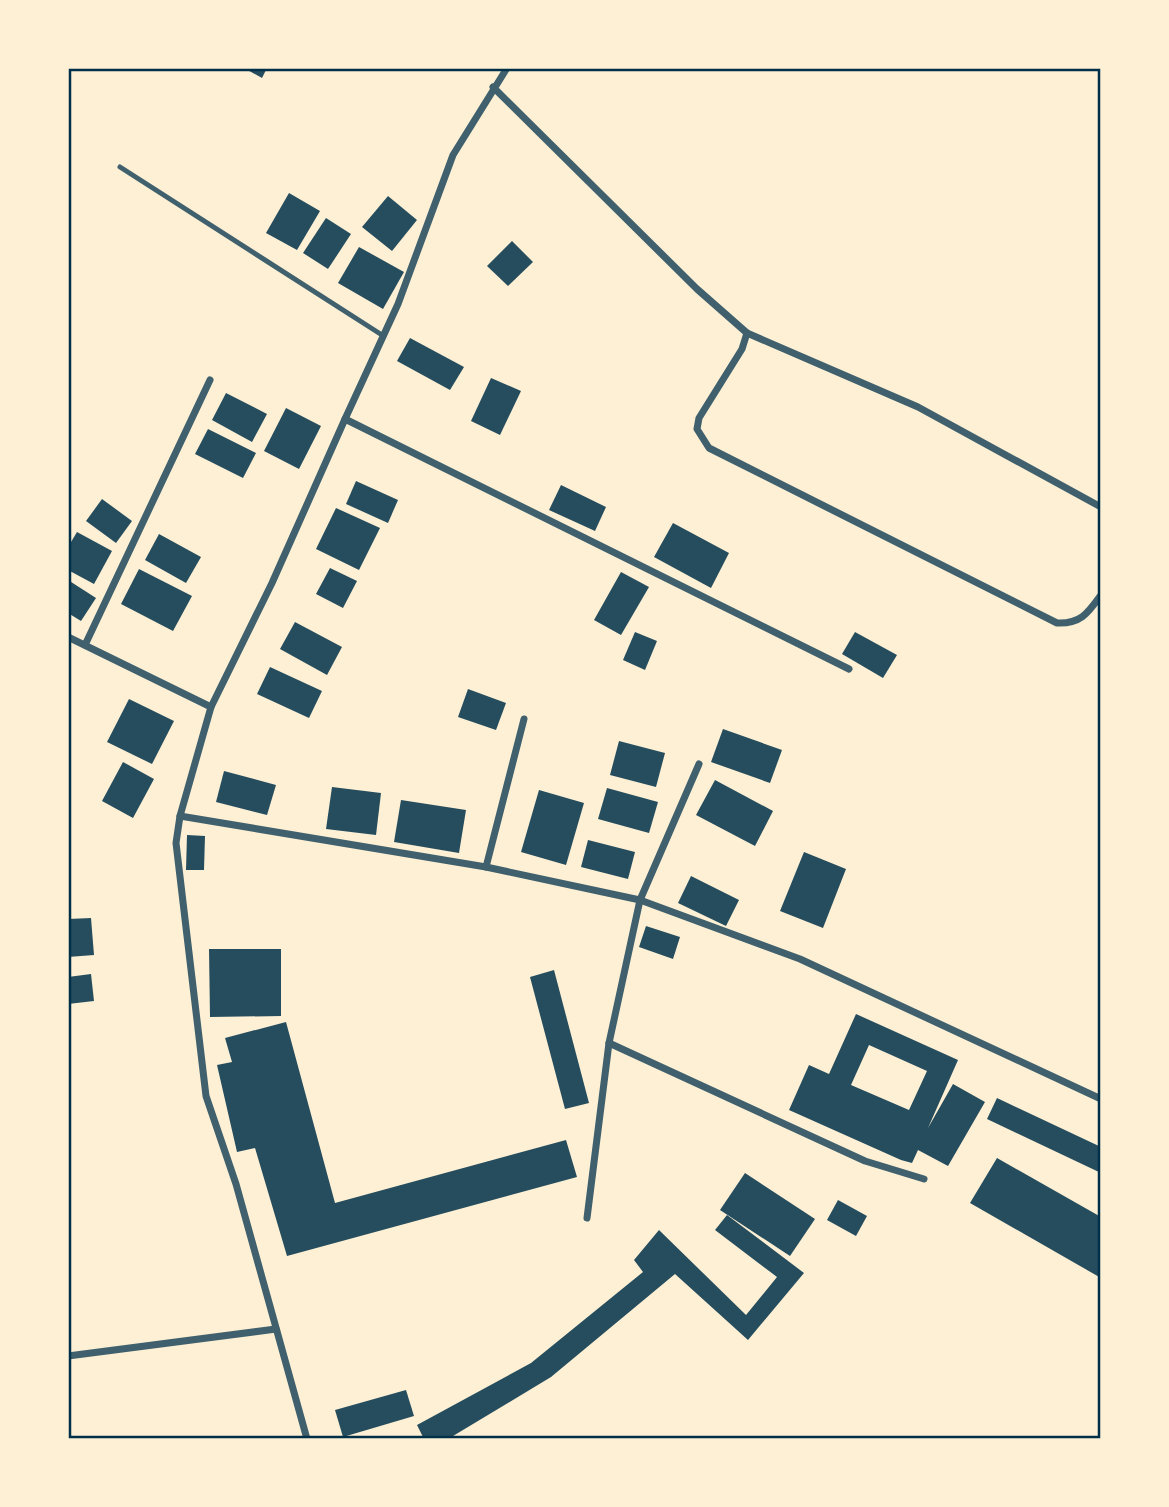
<svg xmlns="http://www.w3.org/2000/svg" width="1169" height="1507" font-family="Cabin,sans-serif">
<style>
.building{fill:#264d5e;fill-rule:evenodd}
.lines{fill:none;stroke-linecap:round;stroke-linejoin:round}
.service{stroke:#3f606c;stroke-width:5}
.minor{stroke:#3f606c;stroke-width:7}
.neatline{fill:none;stroke:#003049;stroke-width:2.5}
</style>
<rect width="100%" height="100%" fill="#fdf0d5"/>
<!-- building -->
<g class="building">
<polygon points="244,68 267,68 262,78"/>
<polygon points="289,193 320,211 297,250 266,233"/>
<polygon points="388,196 417,220 392,251 362,227"/>
<polygon points="326,218 351,234 328,269 303,253"/>
<polygon points="512,241 533,262 508,286 487,266"/>
<polygon points="359,247 404,272 383,309 338,283"/>
<polygon points="410,338 464,367 450,390 397,361"/>
<polygon points="491,378 521,391 500,435 471,421"/>
<polygon points="226,393 267,414 252,442 212,420"/>
<polygon points="286,408 321,426 299,469 264,451"/>
<polygon points="208,429 256,453 243,478 195,454"/>
<polygon points="356,481 398,500 388,523 346,504"/>
<polygon points="561,485 606,507 595,531 549,510"/>
<polygon points="102,499 132,521 116,543 86,521"/>
<polygon points="336,508 380,528 359,570 316,549"/>
<polygon points="673,523 729,553 711,588 654,557"/>
<polygon points="77,532 112,551 94,584 68,570 68,547"/>
<polygon points="159,534 201,557 186,583 145,560"/>
<polygon points="330,568 357,581 343,608 316,594"/>
<polygon points="139,569 192,596 173,631 121,604"/>
<polygon points="621,572 649,587 621,635 594,620"/>
<polygon points="68,580 96,598 81,621 68,613"/>
<polygon points="295,622 342,647 327,675 280,649"/>
<polygon points="635,632 657,641 645,670 623,660"/>
<polygon points="855,632 897,655 883,678 842,654"/>
<polygon points="270,667 322,691 309,718 257,694"/>
<polygon points="468,689 506,703 496,730 458,717"/>
<polygon points="129,699 174,721 152,764 107,742"/>
<polygon points="723,729 782,750 770,783 711,762"/>
<polygon points="619,741 665,753 656,787 610,775"/>
<polygon points="123,762 154,779 133,818 102,801"/>
<polygon points="224,771 276,785 267,815 216,802"/>
<polygon points="715,780 773,811 755,846 696,815"/>
<polygon points="332,787 381,793 376,835 326,829"/>
<polygon points="607,788 658,802 649,833 598,819"/>
<polygon points="539,790 584,803 566,865 521,852"/>
<polygon points="401,800 466,810 459,853 394,842"/>
<polygon points="187,835 205,836 204,870 186,870"/>
<polygon points="588,840 635,852 628,879 581,867"/>
<polygon points="804,852 846,869 823,928 780,911"/>
<polygon points="691,876 739,900 726,926 678,903"/>
<polygon points="91,918 94,955 68,957 68,919"/>
<polygon points="646,926 680,937 673,959 639,947"/>
<polygon points="209,949 281,949 281,1016 210,1017"/>
<polygon points="554,970 589,1103 565,1109 530,977"/>
<polygon points="91,974 94,1001 68,1004 68,977"/>
<path d="M856,1014L958,1060L928,1128L953,1084L985,1102L948,1166L918,1150L912,1163L901,1160L789,1110L809,1065L829,1074ZM869,1045L927,1071L909,1110L851,1085Z"/>
<polygon points="286,1022 335,1203 566,1140 577,1177 287,1256 255,1148 237,1152 217,1065 232,1062 225,1038"/>
<polygon points="997,1098 1101,1147 1101,1173 987,1119"/>
<polygon points="997,1158 1101,1217 1101,1278 970,1203"/>
<polygon points="745,1173 815,1219 790,1256 720,1210"/>
<polygon points="838,1200 867,1216 856,1236 827,1220"/>
<polygon points="727,1215 804,1273 748,1340 675,1274 551,1377 448,1439 424,1439 417,1425 531,1363 643,1272 634,1260 659,1230 746,1315 777,1277 715,1230"/>
<polygon points="406,1390 414,1416 343,1437 335,1410"/>
</g>
<g class="lines">
<!-- service -->
<polyline class="service" points="120,167 382,335"/>
<!-- minor -->
<g class="minor">
<path d="M493,87L697,289L747,333L742,349L699,418L697,429L709,448L1057,623C1081,624 1088,613 1101,595"/>
<polyline points="747,333 918,407 1101,507"/>
<polyline points="345,419 398,304 453,155 507,68"/>
<polyline points="68,637 211,707 180,816 486,867 640,900 800,959 1101,1099"/>
<polyline points="85,645 210,380"/>
<polyline points="211,707 272,583 345,419 849,669"/>
<polyline points="180,816 176,843 206,1096 236,1184 307,1439"/>
<polyline points="486,867 524,719"/>
<polyline points="609,1043 865,1161 924,1179"/>
<polyline points="587,1218 609,1043 640,900 699,764"/>
<polyline points="68,1356 276,1329"/>
</g>
</g>
<!-- border -->
<rect width="1169" height="1507" fill="none" stroke="#fdf0d5" stroke-width="140"/>
<rect x="70" y="70" width="1029" height="1367" class="neatline"/>
</svg>
